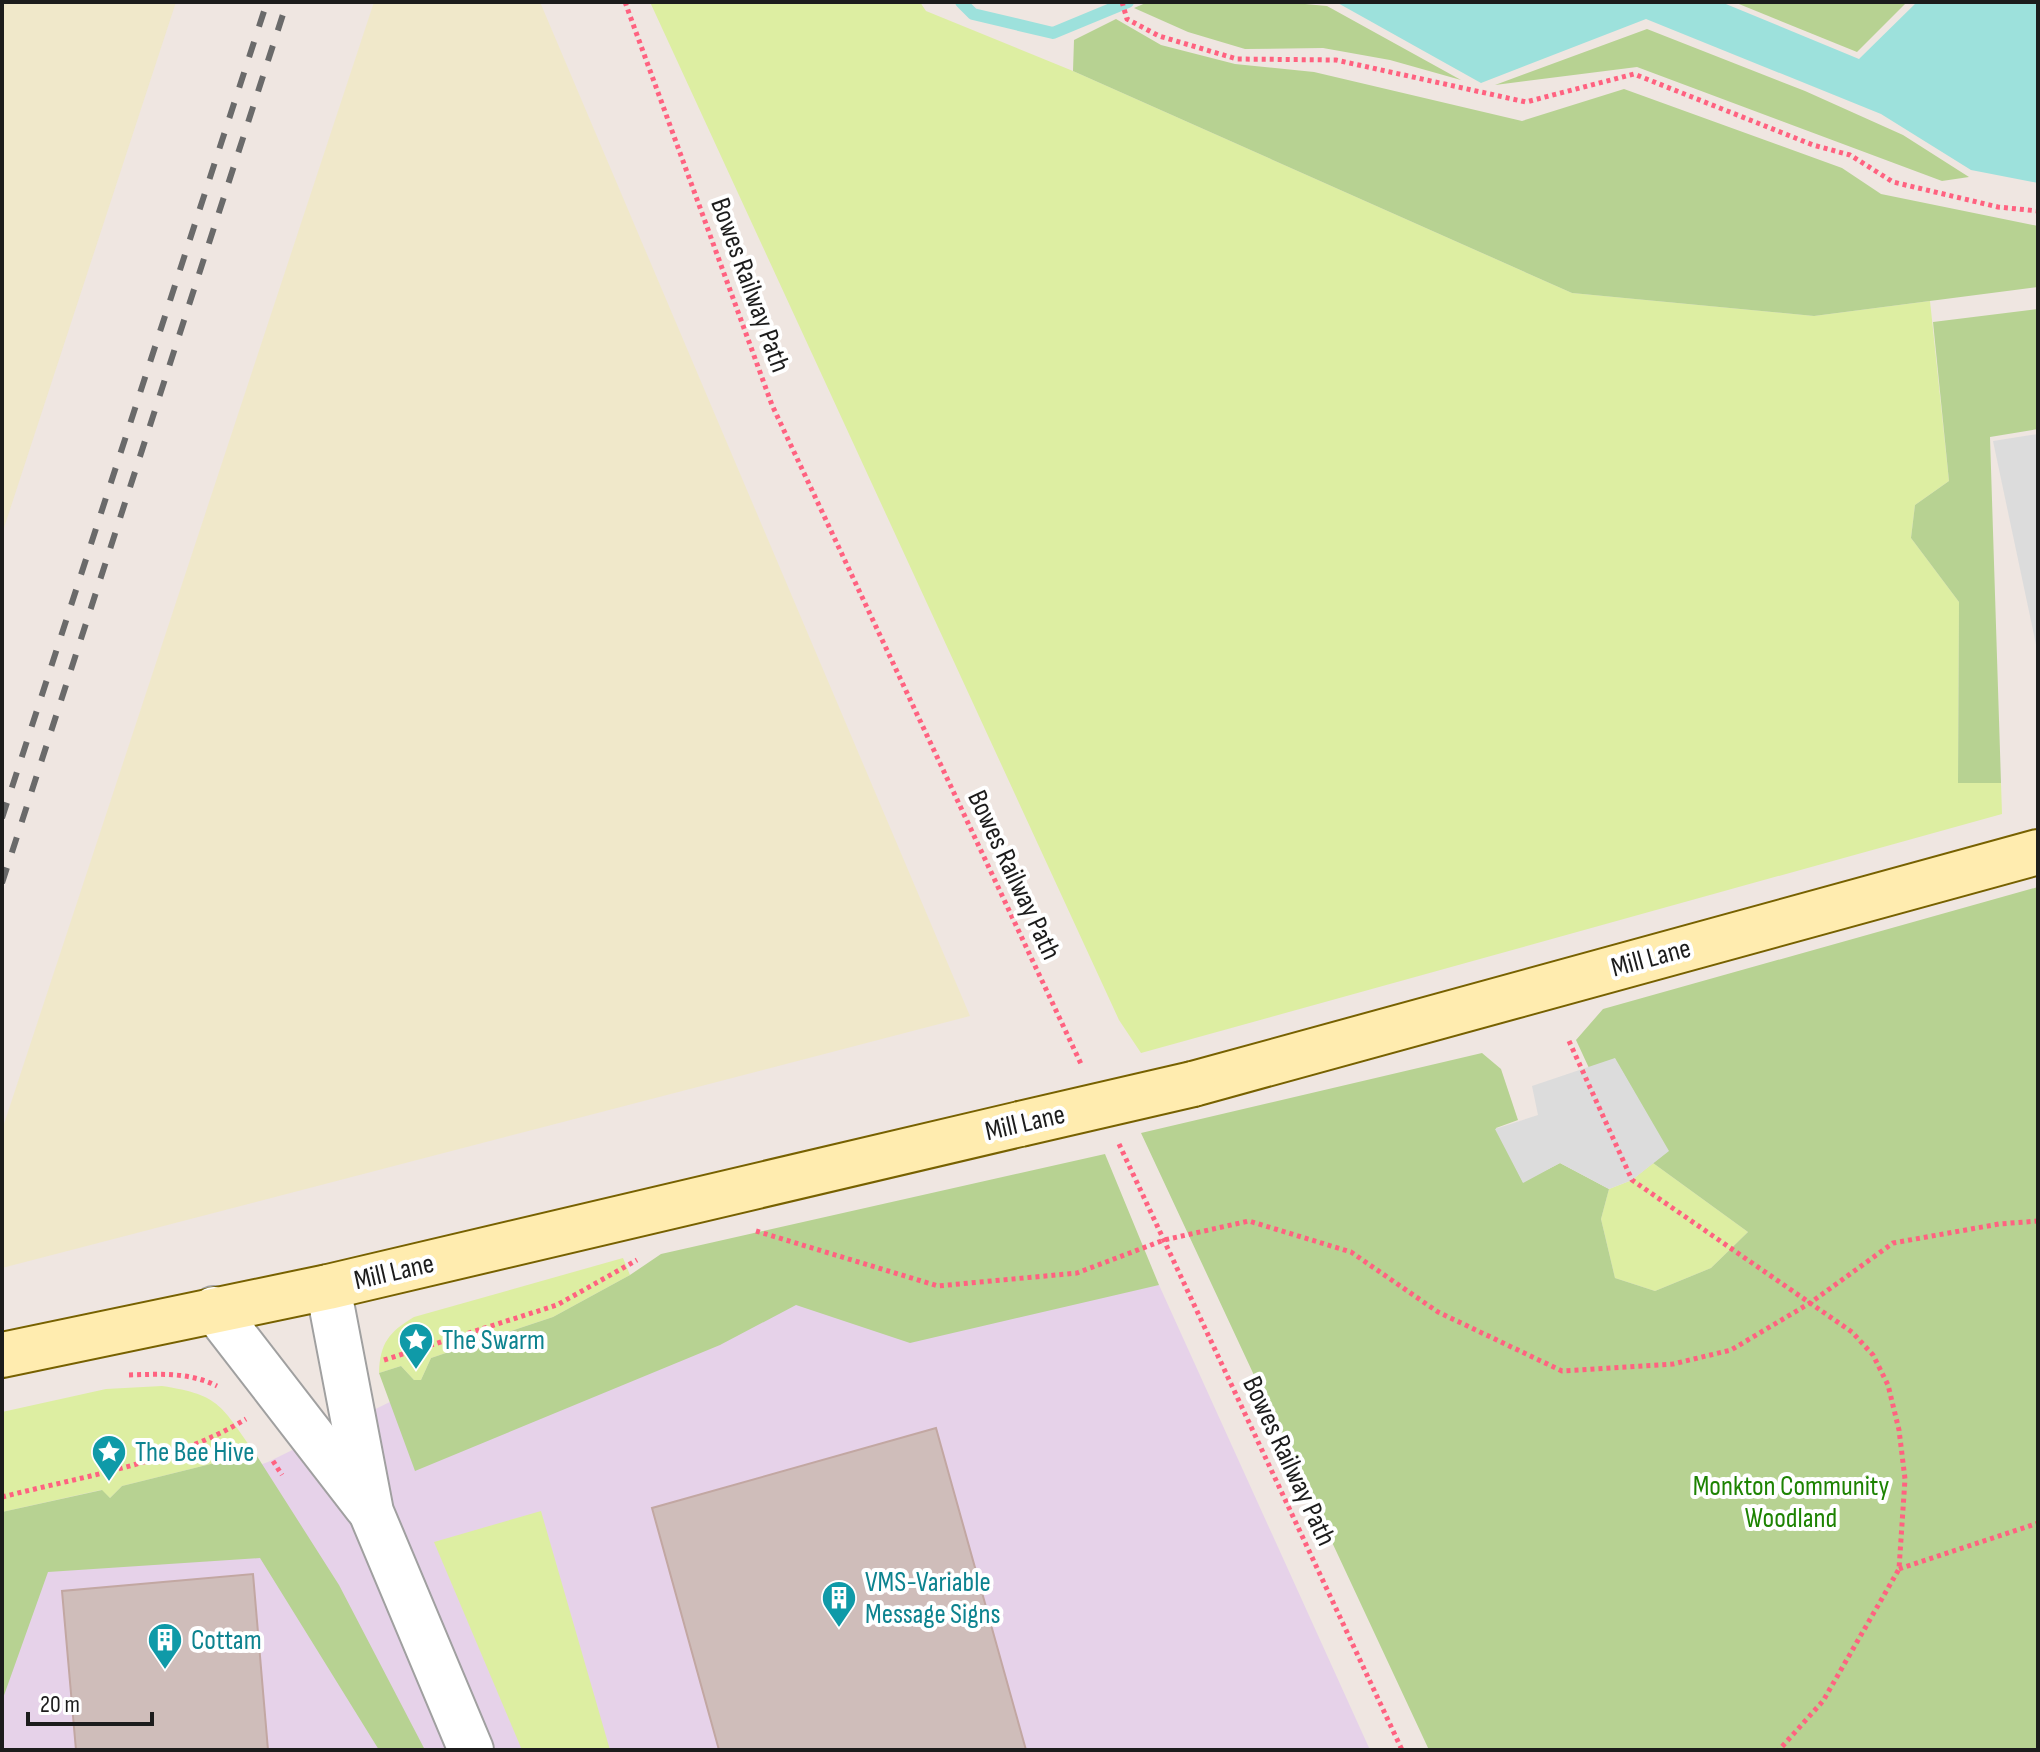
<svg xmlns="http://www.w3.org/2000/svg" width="2040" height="1752" font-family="'Sofia Sans Condensed',sans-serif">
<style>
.industrial{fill:#e6d2e9}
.farmland{fill:#f0e8ca}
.grass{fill:#ddeea2}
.forest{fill:#b7d292}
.parking{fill:#dcdcdc}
.water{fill:#9de1dc}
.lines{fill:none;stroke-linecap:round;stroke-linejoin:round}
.stream{stroke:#9de1dc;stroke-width:12}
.building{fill:#cfbdba;stroke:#c2a7a2;stroke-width:2}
.minor-casing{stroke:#a0a0a0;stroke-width:48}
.secondary-casing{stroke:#776100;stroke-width:48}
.path{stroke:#ff6280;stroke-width:5;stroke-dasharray:4 4;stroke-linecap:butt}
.minor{stroke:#fff;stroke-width:44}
.secondary{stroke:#ffecaf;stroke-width:44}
.rail{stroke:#6a6a6a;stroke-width:6;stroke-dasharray:16 16;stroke-linecap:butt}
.secondary-bridge-casing{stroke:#776100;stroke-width:48;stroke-linecap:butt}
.secondary-bridge{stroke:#ffecaf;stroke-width:44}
.labels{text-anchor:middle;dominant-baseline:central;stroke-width:8;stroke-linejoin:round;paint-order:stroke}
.street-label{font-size:28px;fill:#1c1c1c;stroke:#fff}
.culture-label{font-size:28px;fill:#0d838f;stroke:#fff;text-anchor:start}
.park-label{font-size:28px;fill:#1d8302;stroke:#fff}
</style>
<rect width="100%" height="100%" fill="#efe6e1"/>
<!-- industrial -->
<polygon class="industrial" points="721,1276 930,1315 1159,1285 1370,1750 2,1750 2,1533 176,1495 268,1462 404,1395"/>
<!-- farmland -->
<g class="farmland">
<polygon points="2,2 176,2 2,534"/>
<polygon points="374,2 540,2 970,1016 2,1268 2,1130"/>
</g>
<!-- grass -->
<g class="grass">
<polygon points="650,2 920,2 926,11 1073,71 1572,293 1814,316 1930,301 1949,481 1915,505 1911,538 1959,602 1958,783 2001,783 2002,814 1141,1053 1119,1020"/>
<polygon points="1653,1163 1748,1232 1711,1268 1655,1291 1615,1278 1601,1219 1609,1189 1632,1180"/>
<path d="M623,1258L630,1275L553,1317L431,1358L421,1380H414L401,1366L379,1373C380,1343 389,1332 414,1317Z"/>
<path d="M162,1386C222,1395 221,1407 255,1453L122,1486L110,1498L101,1490L2,1512V1412L106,1389Z"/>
<polygon points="541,1511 610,1750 522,1750 434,1542"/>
</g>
<!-- forest -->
<g class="forest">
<polygon points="1148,2 1283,2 1327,6 1461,80 1390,60 1323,48 1245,49 1188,32 1134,8"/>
<polygon points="1734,2 1907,2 1857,52"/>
<polygon points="1116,19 1161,45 1235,64 1314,72 1522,121 1624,89 1842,168 1881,194 2038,226 2038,287 1814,316 1572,293 1073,71 1074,40"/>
<polygon points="1647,29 1805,91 1903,135 1969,177 1942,181 1637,67 1495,85"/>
<polygon points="2038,309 2038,429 1990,437 2001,783 1958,783 1959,602 1911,538 1915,505 1949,481 1933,322"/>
<polygon points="2038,887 2038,1750 1429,1750 1141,1133 1482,1053 1501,1069 1518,1120 1496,1128 1523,1182 1560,1163 1609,1189 1601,1219 1615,1278 1655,1291 1711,1268 1748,1232 1653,1163 1668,1151 1615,1059 1589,1068 1576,1040 1603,1009"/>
<polygon points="1105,1154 1159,1285 910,1343 796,1305 720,1345 415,1471 379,1373 401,1366 414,1380 421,1380 431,1358 553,1317 630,1275 661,1254"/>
<polygon points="255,1453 339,1585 425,1750 379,1750 260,1558 48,1572 2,1701 2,1512 102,1490 110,1498 122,1486"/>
</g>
<!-- parking -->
<g class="parking">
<polygon points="2038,434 2038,654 1993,441"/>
<polygon points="1615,1058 1669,1151 1632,1180 1609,1189 1560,1163 1523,1183 1495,1129 1538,1115 1532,1086"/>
</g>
<!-- water -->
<polygon class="water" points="1336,2 1721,2 1859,59 1917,2 2038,2 2038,183 1971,170 1881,114 1646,19 1481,83"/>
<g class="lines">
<!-- stream -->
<polyline class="stream" points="961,2 973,14 1053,33 1128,2"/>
</g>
<!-- building -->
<g class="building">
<polygon points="936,1428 1026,1750 719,1750 652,1508"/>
<polygon points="253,1574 268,1750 76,1750 62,1591"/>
</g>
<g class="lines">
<defs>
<g id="minor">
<polyline points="328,1287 371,1512 471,1750"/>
<polyline points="214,1309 367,1507"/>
</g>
<g id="secondary">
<polyline points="1193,1084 2038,852"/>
<polyline points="2,1355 328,1287 1020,1124"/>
</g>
</defs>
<!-- minor casing -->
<use href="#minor" class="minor-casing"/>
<!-- secondary casing -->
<use href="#secondary" class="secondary-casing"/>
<!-- path -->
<g class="path">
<polyline points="625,2 772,405 1082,1066"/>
<polyline points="1122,2 1127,19 1159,36 1237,59 1336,60 1526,102 1634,74 1813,145 1850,155 1893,182 1998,207 2038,211"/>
<polyline points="1569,1041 1632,1180 1852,1332 1873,1355 1888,1385 1899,1430 1905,1479 1899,1569 1823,1701 1779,1750"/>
<polyline points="1119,1144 1402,1750"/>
<polyline points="756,1231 938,1286 1077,1273 1164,1240 1249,1221 1351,1252 1438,1312 1562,1371 1673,1364 1731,1350 1810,1303 1893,1243 1999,1224 2038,1221"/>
<polyline points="384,1360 557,1305 637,1260"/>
<path d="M129,1375C160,1374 189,1372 217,1386"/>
<polyline points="273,1461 282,1475"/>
<path d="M2,1497C84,1476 173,1463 246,1419"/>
<polyline points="1899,1569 2038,1523"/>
</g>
<!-- minor -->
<use href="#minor" class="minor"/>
<!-- secondary -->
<use href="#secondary" class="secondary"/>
<!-- rail -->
<g class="rail">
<polyline points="2,818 267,2"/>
<polyline points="2,883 287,2"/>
</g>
<defs>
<polyline id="secondary-bridge" points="1020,1124 1193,1084"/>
</defs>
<!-- secondary-bridge casing -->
<use href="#secondary-bridge" class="secondary-bridge-casing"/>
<!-- secondary-bridge -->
<use href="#secondary-bridge" class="secondary-bridge"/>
</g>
<!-- icons -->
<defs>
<symbol id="sight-pin" viewBox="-11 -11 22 30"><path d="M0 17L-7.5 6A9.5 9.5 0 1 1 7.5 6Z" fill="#0f9aa8" stroke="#fff"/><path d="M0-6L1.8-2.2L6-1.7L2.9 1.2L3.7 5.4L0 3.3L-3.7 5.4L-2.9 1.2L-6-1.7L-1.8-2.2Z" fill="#fff"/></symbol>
<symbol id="building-pin" viewBox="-11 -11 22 30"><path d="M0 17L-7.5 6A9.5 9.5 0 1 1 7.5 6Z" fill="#0f9aa8" stroke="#fff"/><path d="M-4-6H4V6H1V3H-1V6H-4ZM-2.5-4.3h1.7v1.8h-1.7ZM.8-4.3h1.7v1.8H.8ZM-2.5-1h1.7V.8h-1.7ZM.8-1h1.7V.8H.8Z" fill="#fff"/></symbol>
</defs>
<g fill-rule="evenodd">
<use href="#sight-pin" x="396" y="1320" width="40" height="54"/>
<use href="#sight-pin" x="89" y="1432" width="40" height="54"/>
<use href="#building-pin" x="819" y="1578" width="40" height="54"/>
<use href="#building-pin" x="145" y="1620" width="40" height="54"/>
</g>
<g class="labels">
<!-- street labels -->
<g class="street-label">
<text transform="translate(750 285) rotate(70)">Bowes Railway Path</text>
<text transform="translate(1014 875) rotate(65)">Bowes Railway Path</text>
<text transform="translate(1651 958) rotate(-15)">Mill Lane</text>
<text transform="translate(1025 1123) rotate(-13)">Mill Lane</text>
<text transform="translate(394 1272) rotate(-13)">Mill Lane</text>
<text transform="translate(1289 1461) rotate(65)">Bowes Railway Path</text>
</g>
<!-- culture labels -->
<g class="culture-label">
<text x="442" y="1340">The Swarm</text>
<text x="135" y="1452">The Bee Hive</text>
<text x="865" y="1582">VMS-Variable<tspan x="865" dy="32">Message Signs</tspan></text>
<text x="191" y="1640">Cottam</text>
</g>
<!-- park labels -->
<g class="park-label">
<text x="1791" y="1486">Monkton Community<tspan x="1791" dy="32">Woodland</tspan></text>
</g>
</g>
<!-- border -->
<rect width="2040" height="1752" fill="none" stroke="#1c1c1c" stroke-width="8"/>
<!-- scale -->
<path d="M28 1712v12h124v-12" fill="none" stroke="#1c1c1c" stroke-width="4"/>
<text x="40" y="1712" font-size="24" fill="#1c1c1c" stroke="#ffffff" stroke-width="6" paint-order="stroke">20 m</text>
</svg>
